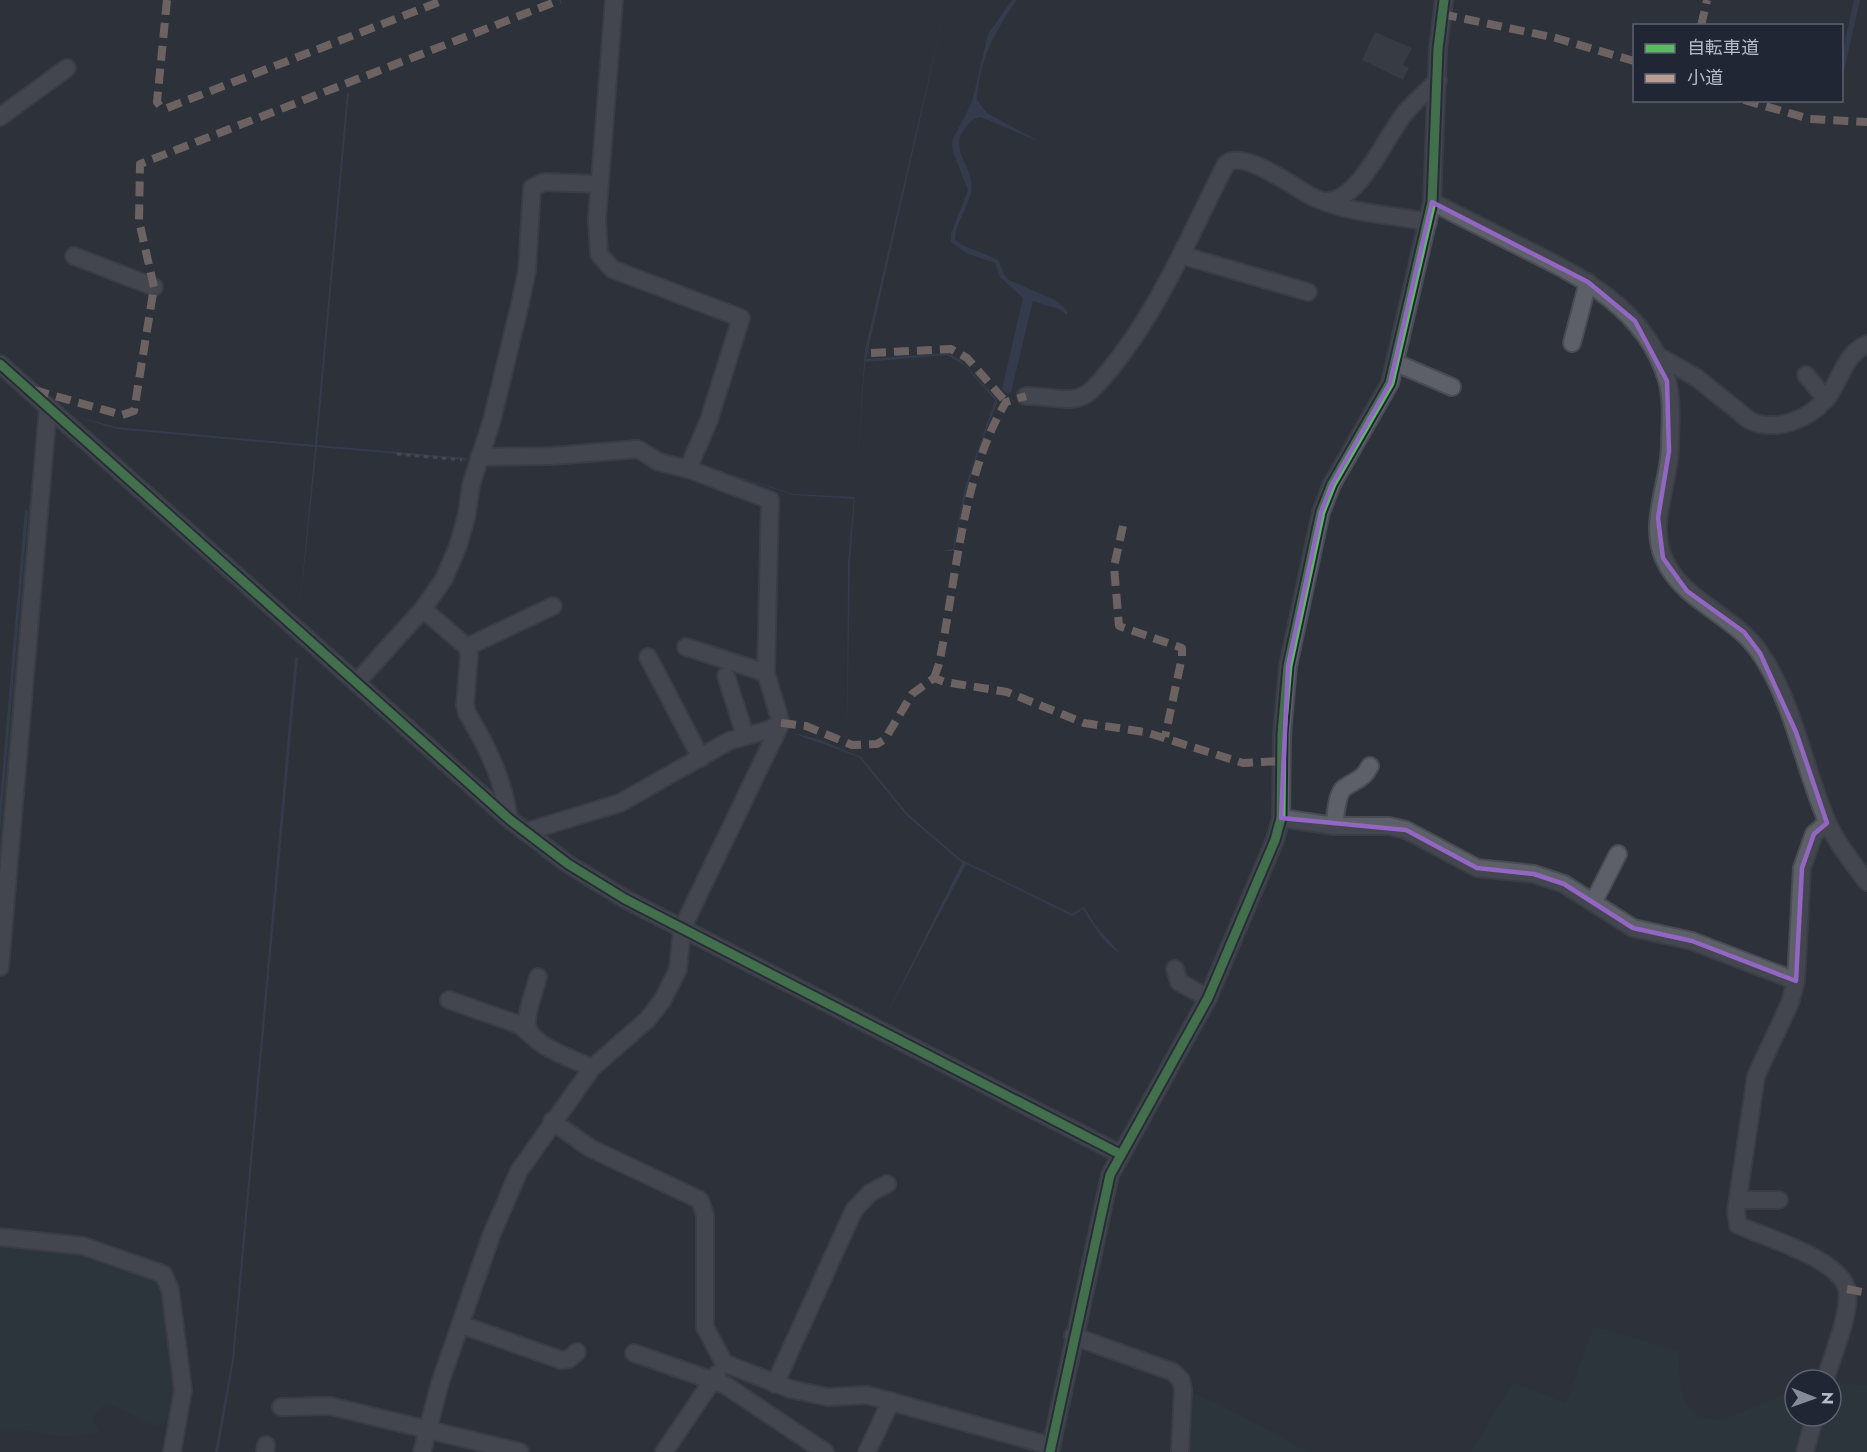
<svg xmlns="http://www.w3.org/2000/svg" width="1867" height="1452" font-family="Jost,'Noto Sans JP',sans-serif">
<style>
.green{fill:#2a393f}
.water{fill:#3d4862}
.building{fill:#44474f}
.lines{fill:none;stroke-linecap:round;stroke-linejoin:round}
.minor-casing{stroke:#494c53;stroke-width:20}
.path{stroke:#60646a;stroke-width:3;stroke-dasharray:4.5 4.5;stroke-linecap:butt}
.minor{stroke:#5d6068;stroke-width:16}
.quiet{stroke:#b99d93;stroke-width:8;stroke-dasharray:15 8;stroke-linecap:butt}
.cycleway-casing{stroke:#202634;stroke-width:13}
.cycleway{stroke:#5cba63;stroke-width:9}
.marked{fill:none;stroke:#9366c3;stroke-width:4.5;stroke-linejoin:round}
</style>
<rect width="100%" height="100%" fill="#2d313a"/>
<!-- green -->
<g class="green">
<path d="M866,350H869V358L948,352L963,360L999,400L969,482L955,551C950,518 983,437 997,403L996,398L959,359L948,353L866,360Z"/>
<polygon points="28,511 34,511 0,912 0,834"/>
<path d="M0,1242L77,1249L153,1275L162,1283L177,1386L173,1419L158,1426C136,1420 128,1409 105,1404L92,1417L99,1432C84,1435 67,1438 52,1435C34,1433 18,1426 0,1432Z"/>
<path d="M1594,1326L1679,1351C1679,1385 1678,1421 1722,1420L1795,1390V1416H1831V1383L1867,1385V1452H1471L1513,1382L1566,1403Z"/>
<path d="M1183,1389C1227,1405 1267,1431 1309,1452H1180Z"/>
</g>
<!-- water -->
<g class="water">
<path d="M947,0L866,359L948,353L959,359L996,398L997,403C977,451 962,499 954,551H940L953,549L965,487L995,400L964,365L947,355L865,362L850,562L847,736L848,562L854,499L794,495L697,464L794,494L855,497L865,350Z"/>
<path d="M1012,0H1017C995,31 979,60 977,100L987,113L1040,142L981,117C974,118 970,121 966,127C946,149 976,168 971,192C968,208 955,224 955,240C969,251 985,252 999,261L1004,275L1009,280L1055,300L1067,310V315L1059,309L1033,301L1011,392L1008,394L1002,389L1023,298L1000,277L995,263L966,253L951,242V234L968,190L953,152L952,141L972,102L988,34Z"/>
<polygon points="1854,0 1860,0 1842,79 1842,55"/>
<polygon points="347,93 349,93 317,445 467,458 467,460 317,447 299,614 315,447 116,429 78,417 116,427 315,445"/>
<polygon points="25,510 28,511 0,834 0,800"/>
<polygon points="295,657 298,657 234,1360 218,1452 215,1452 232,1360"/>
<path d="M789,732L818,739L861,757L908,814L960,859L1072,914L1084,907L1095,925L1120,953C1104,945 1093,924 1083,909L1072,916L966,864L885,1018L962,863L906,815L859,757Z"/>
</g>
<!-- building -->
<polygon class="building" points="1375,32 1412,48 1403,65 1409,68 1403,80 1362,60"/>
<g class="lines">
<defs>
<g id="minor">
<polyline points="614,0 597,219 599,254 612,269 741,318 709,420 688,469"/>
<polyline points="0,117 67,68"/>
<path d="M1327,201C1360,200 1386,136 1405,113C1415,101 1427,91 1438,80"/>
<path d="M1432,202C1462,217 1491,232 1521,247C1582,277 1646,309 1667,380C1673,401 1670,426 1670,447C1669,484 1648,523 1664,559C1683,602 1735,615 1760,653C1794,703 1803,766 1827,821C1836,843 1853,863 1867,882"/>
<polyline points="1181,255 1308,292"/>
<polyline points="74,256 154,287"/>
<polyline points="1572,343 1588,282"/>
<path d="M1658,356L1697,378L1749,420C1774,433 1808,420 1826,399C1842,380 1843,355 1867,344"/>
<polyline points="1396,363 1452,387"/>
<polyline points="0,364 509,819 568,864 625,899 1120,1154"/>
<polyline points="1806,375 1826,399"/>
<path d="M1026,396C1044,395 1069,404 1085,395C1094,390 1101,380 1108,372C1159,311 1190,234 1226,164C1242,149 1293,186 1309,195C1345,214 1389,214 1428,222"/>
<path d="M423,609L467,647L469,655L465,705L467,713C488,748 503,779 509,819"/>
<polyline points="467,647 553,606"/>
<polyline points="686,647 766,673"/>
<polyline points="648,657 701,758"/>
<polyline points="726,676 745,735"/>
<polyline points="356,683 423,609 444,579 458,546 467,514 471,485 492,420 520,304 527,271 532,188 544,182 598,184"/>
<polyline points="1281,818 1334,826 1389,826 1406,830 1477,868 1534,874 1564,884 1633,928 1692,941 1796,981"/>
<path d="M1334,826C1336,816 1336,795 1344,788C1356,779 1362,781 1370,766"/>
<polyline points="525,832 620,803 729,741 768,730 781,723"/>
<polyline points="1594,901 1618,854"/>
<polyline points="0,967 48,408"/>
<polyline points="1175,969 1179,982 1208,998"/>
<path d="M538,977C535,991 526,1010 527,1024C529,1046 575,1059 592,1068"/>
<polyline points="449,1000 520,1025 532,1036"/>
<polyline points="552,1121 590,1148 700,1200 705,1215 705,1327 724,1363 790,1389 828,1397 867,1395 1051,1446"/>
<polyline points="1738,1200 1779,1200"/>
<polyline points="0,1237 83,1246 163,1274 170,1289 183,1390 172,1452"/>
<polyline points="462,1325 561,1360 569,1359 577,1352"/>
<polyline points="1073,1336 1173,1372 1181,1380 1183,1389 1180,1452"/>
<polyline points="634,1353 725,1385 825,1452"/>
<path d="M1825,1380C1832,1357 1851,1313 1847,1290C1841,1259 1764,1237 1738,1225L1736,1211L1756,1076L1790,1003L1796,981L1802,868L1814,834L1827,823"/>
<polyline points="775,1384 854,1210 870,1193 887,1184"/>
<polyline points="281,1407 330,1406 520,1452"/>
<polyline points="265,1452 266,1445"/>
<polyline points="422,1452 440,1383 491,1236 519,1171 592,1068 647,1020 662,1001 678,969 682,929 781,723 766,673 770,500 688,469 659,462 638,449 552,456 479,457"/>
<polyline points="664,1452 717,1374"/>
<polyline points="867,1452 891,1401"/>
<polyline points="1050,1452 1110,1175 1208,998 1275,840 1281,818 1282,734 1288,666 1321,512 1332,484 1390,383 1432,202 1438,49 1444,0"/>
<polyline points="1805,1452 1815,1416"/>
</g>
</defs>
<!-- minor casing -->
<use href="#minor" class="minor-casing"/>
<!-- path -->
<polyline class="path" points="397,454 462,460"/>
<!-- minor -->
<use href="#minor" class="minor"/>
<!-- quiet -->
<g class="quiet">
<polyline points="167,0 157,102 160,106 167,108 444,0"/>
<polyline points="1442,14 1556,38 1634,61"/>
<polyline points="1701,26 1707,0"/>
<polyline points="1744,100 1810,119 1867,122"/>
<polyline points="871,353 951,349 967,358 1006,402"/>
<polyline points="34,390 122,415 134,411 154,287 139,221 140,164 560,0"/>
<polyline points="1123,526 1114,567 1119,626 1182,648 1182,657 1165,737"/>
<path d="M934,678L939,664C956,581 962,474 1006,402L1026,396"/>
<polyline points="781,723 806,726 852,745 877,744 885,739 912,694 934,678 945,682 1007,692 1084,723 1145,732 1243,763 1283,761"/>
<polyline points="1847,1289 1867,1293"/>
</g>
<defs>
<g id="cycleway">
<polyline points="0,364 509,819 568,864 625,899 1120,1154"/>
<polyline points="1050,1452 1110,1175 1208,998 1275,840 1281,818 1282,734 1288,666 1321,512 1332,484 1390,383 1432,202 1438,49 1444,0"/>
</g>
</defs>
<!-- cycleway casing -->
<use href="#cycleway" class="cycleway-casing"/>
<!-- cycleway -->
<use href="#cycleway" class="cycleway"/>
</g>
<!-- marked area -->
<path d="M0 0H1867V1452H0ZM1432,202L1588,282L1635,321L1667,381L1669,451L1658,518L1663,558L1687,591L1744,632L1760,653L1796,732L1827,823L1814,834L1802,868L1796,981L1692,941L1633,928L1564,884L1534,874L1477,868L1406,830L1281,818L1288,666L1321,512L1332,484L1390,383Z" fill="#2d313a" fill-opacity=".55" fill-rule="evenodd"/>
<path class="marked" d="M1432,202L1588,282L1635,321L1667,381L1669,451L1658,518L1663,558L1687,591L1744,632L1760,653L1796,732L1827,823L1814,834L1802,868L1796,981L1692,941L1633,928L1564,884L1534,874L1477,868L1406,830L1281,818L1288,666L1321,512L1332,484L1390,383Z"/>
<!-- legend -->
<rect x="1633" y="24" width="210" height="78" fill="#202634" stroke="#5d6270" stroke-width="1.5"/>
<rect x="1645" y="44" width="30" height="9" fill="#5cba63" stroke="#5d6270" stroke-width="1.5"/>
<text x="1687" y="54" font-size="18" fill="#b8bcc9">自転車道</text>
<rect x="1645" y="74" width="30" height="9" fill="#b99d93" stroke="#5d6270" stroke-width="1.5"/>
<text x="1687" y="84" font-size="18" fill="#b8bcc9">小道</text>
<!-- north arrow -->
<g transform="translate(1813 1398) rotate(91)"><circle r="28" fill="#202634" stroke="#5d6270" stroke-width="1.5"/>
<path d="M0-4.5L10 22L0 15L-10 22Z" fill="#878b97"/>
<text y="-9" font-size="16" font-weight="bold" text-anchor="middle" fill="#b8bcc9">N</text>
</g>
</svg>
